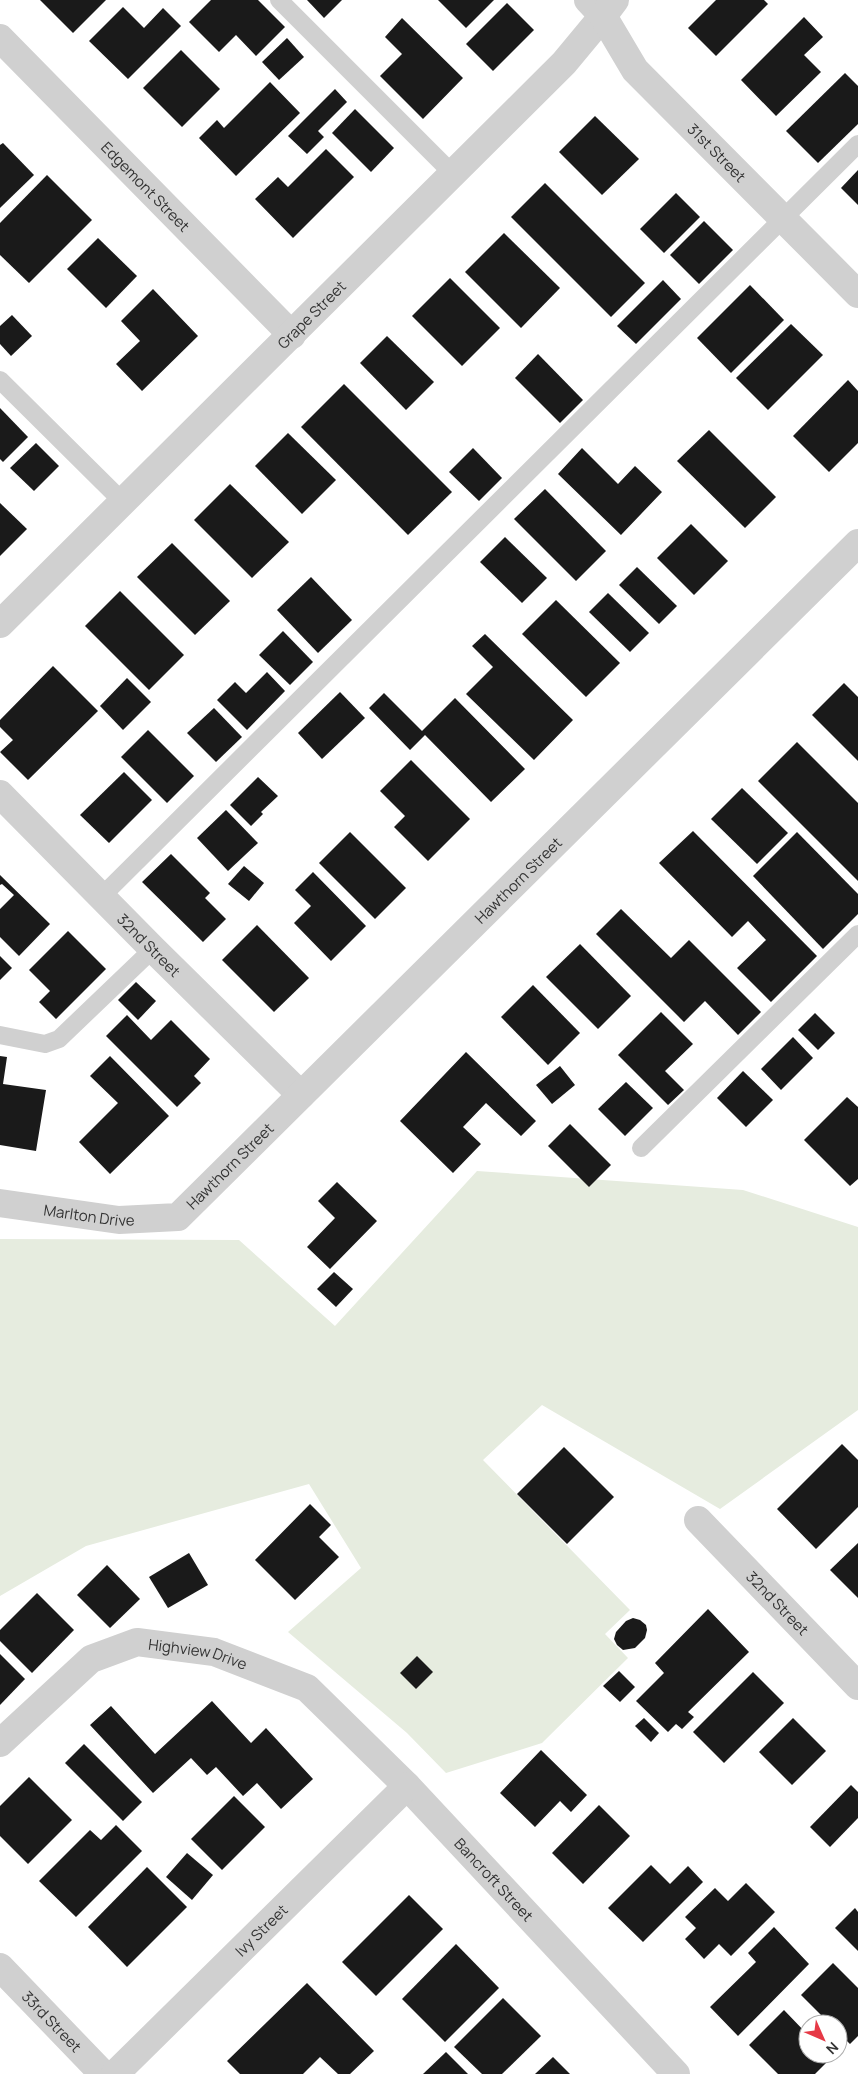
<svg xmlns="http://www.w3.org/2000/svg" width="858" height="2074" font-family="Manrope,sans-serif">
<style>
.green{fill:#e6ecdf}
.building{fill:#1a1a1a}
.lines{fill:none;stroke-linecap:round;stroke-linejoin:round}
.service{stroke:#d0d0d0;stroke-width:18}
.minor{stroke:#d0d0d0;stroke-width:28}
.tertiary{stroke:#d0d0d0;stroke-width:28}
.labels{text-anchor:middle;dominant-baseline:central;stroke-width:5;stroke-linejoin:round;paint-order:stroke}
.street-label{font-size:15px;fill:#333;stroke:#fff}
</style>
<rect width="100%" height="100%" fill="#fff"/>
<!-- green -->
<polygon class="green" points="477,1171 743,1190 858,1227 858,1410 720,1509 542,1405 483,1460 630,1610 605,1634 628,1658 542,1743 446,1773 407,1733 288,1632 361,1568 309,1484 86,1546 0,1596 0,1239 239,1240 335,1326"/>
<!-- building -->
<g class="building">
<polygon points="40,0 106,0 73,33"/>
<polygon points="211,0 258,0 285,27 256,56 236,35 219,52 189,22"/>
<polygon points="307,0 342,0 324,18"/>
<polygon points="438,0 494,0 466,28"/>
<polygon points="716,0 764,0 768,4 716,56 688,28"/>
<polygon points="507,3 534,30 493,71 466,44"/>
<polygon points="123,7 144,28 163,8 181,26 128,79 89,41"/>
<polygon points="804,17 823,37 804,55 821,72 776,116 741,80"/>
<polygon points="402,18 463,78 423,119 380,76 402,54 385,37"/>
<polygon points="287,38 304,57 279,80 262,62"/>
<polygon points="181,50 220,89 182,127 143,88"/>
<polygon points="845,73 858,86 858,124 818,163 786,131"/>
<polygon points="270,82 300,113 236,176 199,138 217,120 224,128"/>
<polygon points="335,89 347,102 318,131 324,137 307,154 288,136"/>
<polygon points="355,109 394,148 371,172 332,133"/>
<polygon points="595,116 639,159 602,195 559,152"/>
<polygon points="3,143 34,175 0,208 0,145"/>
<polygon points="326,149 354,177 293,238 255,199 278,177 288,187"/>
<polygon points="858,170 858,205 841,188"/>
<polygon points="47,175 92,220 29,283 0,255 0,223"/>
<polygon points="545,183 645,283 611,317 511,217"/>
<polygon points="676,193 700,217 664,253 640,229"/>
<polygon points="704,221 733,250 699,284 670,255"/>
<polygon points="504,233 560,288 521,328 465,272"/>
<polygon points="98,238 137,276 106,308 67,269"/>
<polygon points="450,278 500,328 462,366 412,316"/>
<polygon points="663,280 681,299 636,344 617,326"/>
<polygon points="750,285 784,320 731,373 697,338"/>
<polygon points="153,289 198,336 142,391 116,364 140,341 121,321"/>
<polygon points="12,315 32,336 11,356 0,344 0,326"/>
<polygon points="791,324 823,355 768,410 736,378"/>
<polygon points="387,336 434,382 406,410 360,363"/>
<polygon points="538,354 583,400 560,423 515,378"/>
<polygon points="848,380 858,391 858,443 829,472 793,436"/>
<polygon points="344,384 452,492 408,535 301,427"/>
<polygon points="0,408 28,437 3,462 0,459"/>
<polygon points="709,430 776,497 745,528 677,461"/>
<polygon points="288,433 336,480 302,514 255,466"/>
<polygon points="36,443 59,466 34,491 10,468"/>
<polygon points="473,448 502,478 479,501 449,472"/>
<polygon points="582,448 618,484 635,466 662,492 621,535 558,474"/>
<polygon points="230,484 289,542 252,578 194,520"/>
<polygon points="545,489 606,551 576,581 514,519"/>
<polygon points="0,503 27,529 0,556"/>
<polygon points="691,524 728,561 694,595 657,558"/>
<polygon points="505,537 547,578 522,603 480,562"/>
<polygon points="172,543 230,601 195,635 137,577"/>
<polygon points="637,567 677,606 659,624 619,585"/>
<polygon points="311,577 352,620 318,653 277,610"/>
<polygon points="120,591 184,655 149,690 85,626"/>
<polygon points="608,593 649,633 630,652 589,612"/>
<polygon points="556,600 620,663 586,697 522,634"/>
<polygon points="283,631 313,662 290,685 259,655"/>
<polygon points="485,634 573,720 534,760 466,694 493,667 472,646"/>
<polygon points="53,666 98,711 28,780 0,752 13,740 0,727 0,720"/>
<polygon points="267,672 285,691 247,730 217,700 235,682 246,693"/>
<polygon points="127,678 151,702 123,730 100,706"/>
<polygon points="844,683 858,697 858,761 812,715"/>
<polygon points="340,692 365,718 322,759 298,733"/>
<polygon points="384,693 422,731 455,698 525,769 491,802 425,735 410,750 369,708"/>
<polygon points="214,708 242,737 216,762 187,733"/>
<polygon points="148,730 194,776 167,803 121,757"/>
<polygon points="797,742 858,803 858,881 758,781"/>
<polygon points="411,760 470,819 428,861 394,827 405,816 380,791"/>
<polygon points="124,772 152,800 109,843 80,815"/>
<polygon points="258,777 278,796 261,812 263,814 251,826 230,805"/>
<polygon points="742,788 788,833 757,864 711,819"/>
<polygon points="226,810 258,843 228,871 197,838"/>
<polygon points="693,831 817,956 771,1002 737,968 766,940 748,921 732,937 659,863"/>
<polygon points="350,832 406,888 375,919 319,863"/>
<polygon points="797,832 858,894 858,914 823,949 753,876"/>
<polygon points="171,854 210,893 205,898 226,919 203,942 142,882"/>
<polygon points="244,866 264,883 249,901 228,884"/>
<polygon points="313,872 366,926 331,961 294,923 311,906 295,890"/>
<polygon points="0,875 50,924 19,956 0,937 0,909 14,895 2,884 0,885"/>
<polygon points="621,909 671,958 689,940 761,1012 738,1035 705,1001 684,1022 596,934"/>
<polygon points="257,925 309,978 274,1012 222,960"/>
<polygon points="68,931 106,969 56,1019 39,1002 50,991 29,970"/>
<polygon points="580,944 631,996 598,1029 546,977"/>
<polygon points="0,956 12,968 0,980"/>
<polygon points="136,982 156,1001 138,1020 118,1000"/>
<polygon points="533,985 580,1033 548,1065 501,1017"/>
<polygon points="661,1012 693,1044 665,1071 684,1090 668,1105 618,1055"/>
<polygon points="815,1013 835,1033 818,1050 798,1030"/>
<polygon points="127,1015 151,1040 171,1020 210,1059 194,1076 201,1083 177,1107 106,1036"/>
<polygon points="793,1037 813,1058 781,1090 761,1069"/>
<polygon points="466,1052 536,1121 521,1136 486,1103 463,1127 481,1144 453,1173 400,1121"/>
<polygon points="0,1056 7,1057 3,1084 46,1090 36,1151 0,1145"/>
<polygon points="110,1056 169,1116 110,1174 79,1142 118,1103 90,1076"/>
<polygon points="560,1066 575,1085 552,1104 536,1085"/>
<polygon points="743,1071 773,1100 746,1127 717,1098"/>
<polygon points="626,1082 653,1108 625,1136 598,1109"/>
<polygon points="847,1097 858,1107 858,1179 850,1186 804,1140"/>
<polygon points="570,1124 611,1165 589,1187 548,1146"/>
<polygon points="337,1182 377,1221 330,1269 307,1247 335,1218 318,1201"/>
<polygon points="334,1272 353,1289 336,1307 317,1289"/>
<polygon points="842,1444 858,1460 858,1507 816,1549 777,1509"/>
<polygon points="564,1447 614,1497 567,1544 517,1494"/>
<polygon points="310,1504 331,1525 319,1537 339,1557 295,1600 255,1560"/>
<polygon points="858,1543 858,1598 830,1570"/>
<polygon points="189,1553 208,1585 168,1608 149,1577"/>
<polygon points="107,1565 140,1599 110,1628 77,1595"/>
<polygon points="37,1593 74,1630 32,1673 0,1641 0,1630"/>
<polygon points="708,1609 749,1652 688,1712 694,1717 682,1729 676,1724 668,1732 636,1701 664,1673 655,1663"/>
<polygon points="633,1618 640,1620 646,1625 647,1630 645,1638 635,1648 623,1650 617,1645 614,1639 616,1632 626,1621"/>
<polygon points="0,1654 25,1679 0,1705"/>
<polygon points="417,1656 433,1672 416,1689 400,1673"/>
<polygon points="619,1671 635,1687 620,1702 603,1686"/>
<polygon points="753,1672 784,1703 724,1763 693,1732"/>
<polygon points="212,1701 251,1743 266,1728 313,1779 281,1809 257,1783 243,1796 216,1767 207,1775 191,1758 153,1793 90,1725 111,1706 155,1754"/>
<polygon points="644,1718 659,1733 651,1742 635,1726"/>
<polygon points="793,1718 826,1751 792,1785 759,1752"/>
<polygon points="84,1744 142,1802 123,1821 65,1763"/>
<polygon points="541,1750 587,1795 571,1812 560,1801 535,1827 500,1793"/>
<polygon points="29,1777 72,1820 28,1864 0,1836 0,1806"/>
<polygon points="851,1785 858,1792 858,1818 830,1847 810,1827"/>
<polygon points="234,1796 265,1827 222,1870 191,1839"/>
<polygon points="599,1805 630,1836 583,1884 552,1853"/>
<polygon points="116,1825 142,1851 76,1917 39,1881 90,1830 101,1840"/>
<polygon points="187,1853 213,1875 192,1900 166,1877"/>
<polygon points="651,1865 670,1884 688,1866 703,1882 643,1942 608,1908"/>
<polygon points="147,1867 187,1907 127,1967 88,1927"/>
<polygon points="746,1883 775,1912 731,1956 719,1944 704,1959 685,1939 696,1928 685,1917 715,1888 728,1901"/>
<polygon points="409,1895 443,1929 376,1996 342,1962"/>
<polygon points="855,1908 858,1912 858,1951 835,1928"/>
<polygon points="774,1927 809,1964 738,2036 710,2007 756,1962 748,1953"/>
<polygon points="456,1944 499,1988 445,2042 402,1999"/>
<polygon points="833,1963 858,1988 858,2036 850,2044 838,2032 838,2024 830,2024 801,1995"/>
<polygon points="307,1983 374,2051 350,2074 338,2074 320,2057 303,2074 240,2074 227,2061"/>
<polygon points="503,1998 541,2036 502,2074 482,2074 454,2047"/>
<polygon points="784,2010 808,2035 808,2054 827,2054 831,2058 815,2074 778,2074 749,2045"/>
<polygon points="446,2052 468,2074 423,2074"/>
<polygon points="553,2057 570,2074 535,2074"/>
</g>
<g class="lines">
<!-- service -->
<g class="service">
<polyline points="279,0 453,174"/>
<polyline points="0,380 123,502"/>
<polyline points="101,897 858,144"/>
<polyline points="0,1035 45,1044 59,1039 153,949"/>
<polyline points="641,1148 858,934"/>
</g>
<!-- minor -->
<g class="minor">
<path id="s1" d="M0,38L292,335"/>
<path id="s2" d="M0,624L564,63L603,16L588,0"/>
<path id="s3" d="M0,794L153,949L301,1095"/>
<path id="s4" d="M0,1203L119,1220L178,1217L858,543"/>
<path id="s5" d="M698,1520L858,1686"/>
<path id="s6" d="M0,1743L91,1659L137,1642L214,1652L307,1688L407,1786L676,2074"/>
<path id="s7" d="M0,1967L103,2074"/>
<path id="s8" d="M115,2074L407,1786"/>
</g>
<!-- tertiary -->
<path class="tertiary" id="s9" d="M615,0L603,16L635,70L858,294"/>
</g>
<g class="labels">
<!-- street labels -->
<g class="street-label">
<text stroke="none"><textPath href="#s9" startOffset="199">31st Street</textPath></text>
<text stroke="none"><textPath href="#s1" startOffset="208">Edgemont Street</textPath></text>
<text stroke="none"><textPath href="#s2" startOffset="439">Grape Street</textPath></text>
<text stroke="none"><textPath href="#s4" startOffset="658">Hawthorn Street</textPath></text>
<text stroke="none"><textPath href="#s3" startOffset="212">32nd Street</textPath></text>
<text stroke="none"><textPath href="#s4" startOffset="252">Hawthorn Street</textPath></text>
<text stroke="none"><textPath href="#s4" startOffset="90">Marlton Drive</textPath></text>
<text stroke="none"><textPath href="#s5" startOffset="115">32nd Street</textPath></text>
<text stroke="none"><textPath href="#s6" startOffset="235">Highview Drive</textPath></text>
<text stroke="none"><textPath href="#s6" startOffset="618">Bancroft Street</textPath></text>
<text stroke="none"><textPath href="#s8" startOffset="205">Ivy Street</textPath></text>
<text stroke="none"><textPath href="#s7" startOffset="75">33rd Street</textPath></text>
</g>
</g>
<!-- north arrow -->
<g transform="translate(823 2039) rotate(135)"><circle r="24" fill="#ffffff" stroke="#adadad"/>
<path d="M0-4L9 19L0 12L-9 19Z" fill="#e63946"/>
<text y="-8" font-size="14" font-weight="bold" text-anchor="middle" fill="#333333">N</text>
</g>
</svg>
